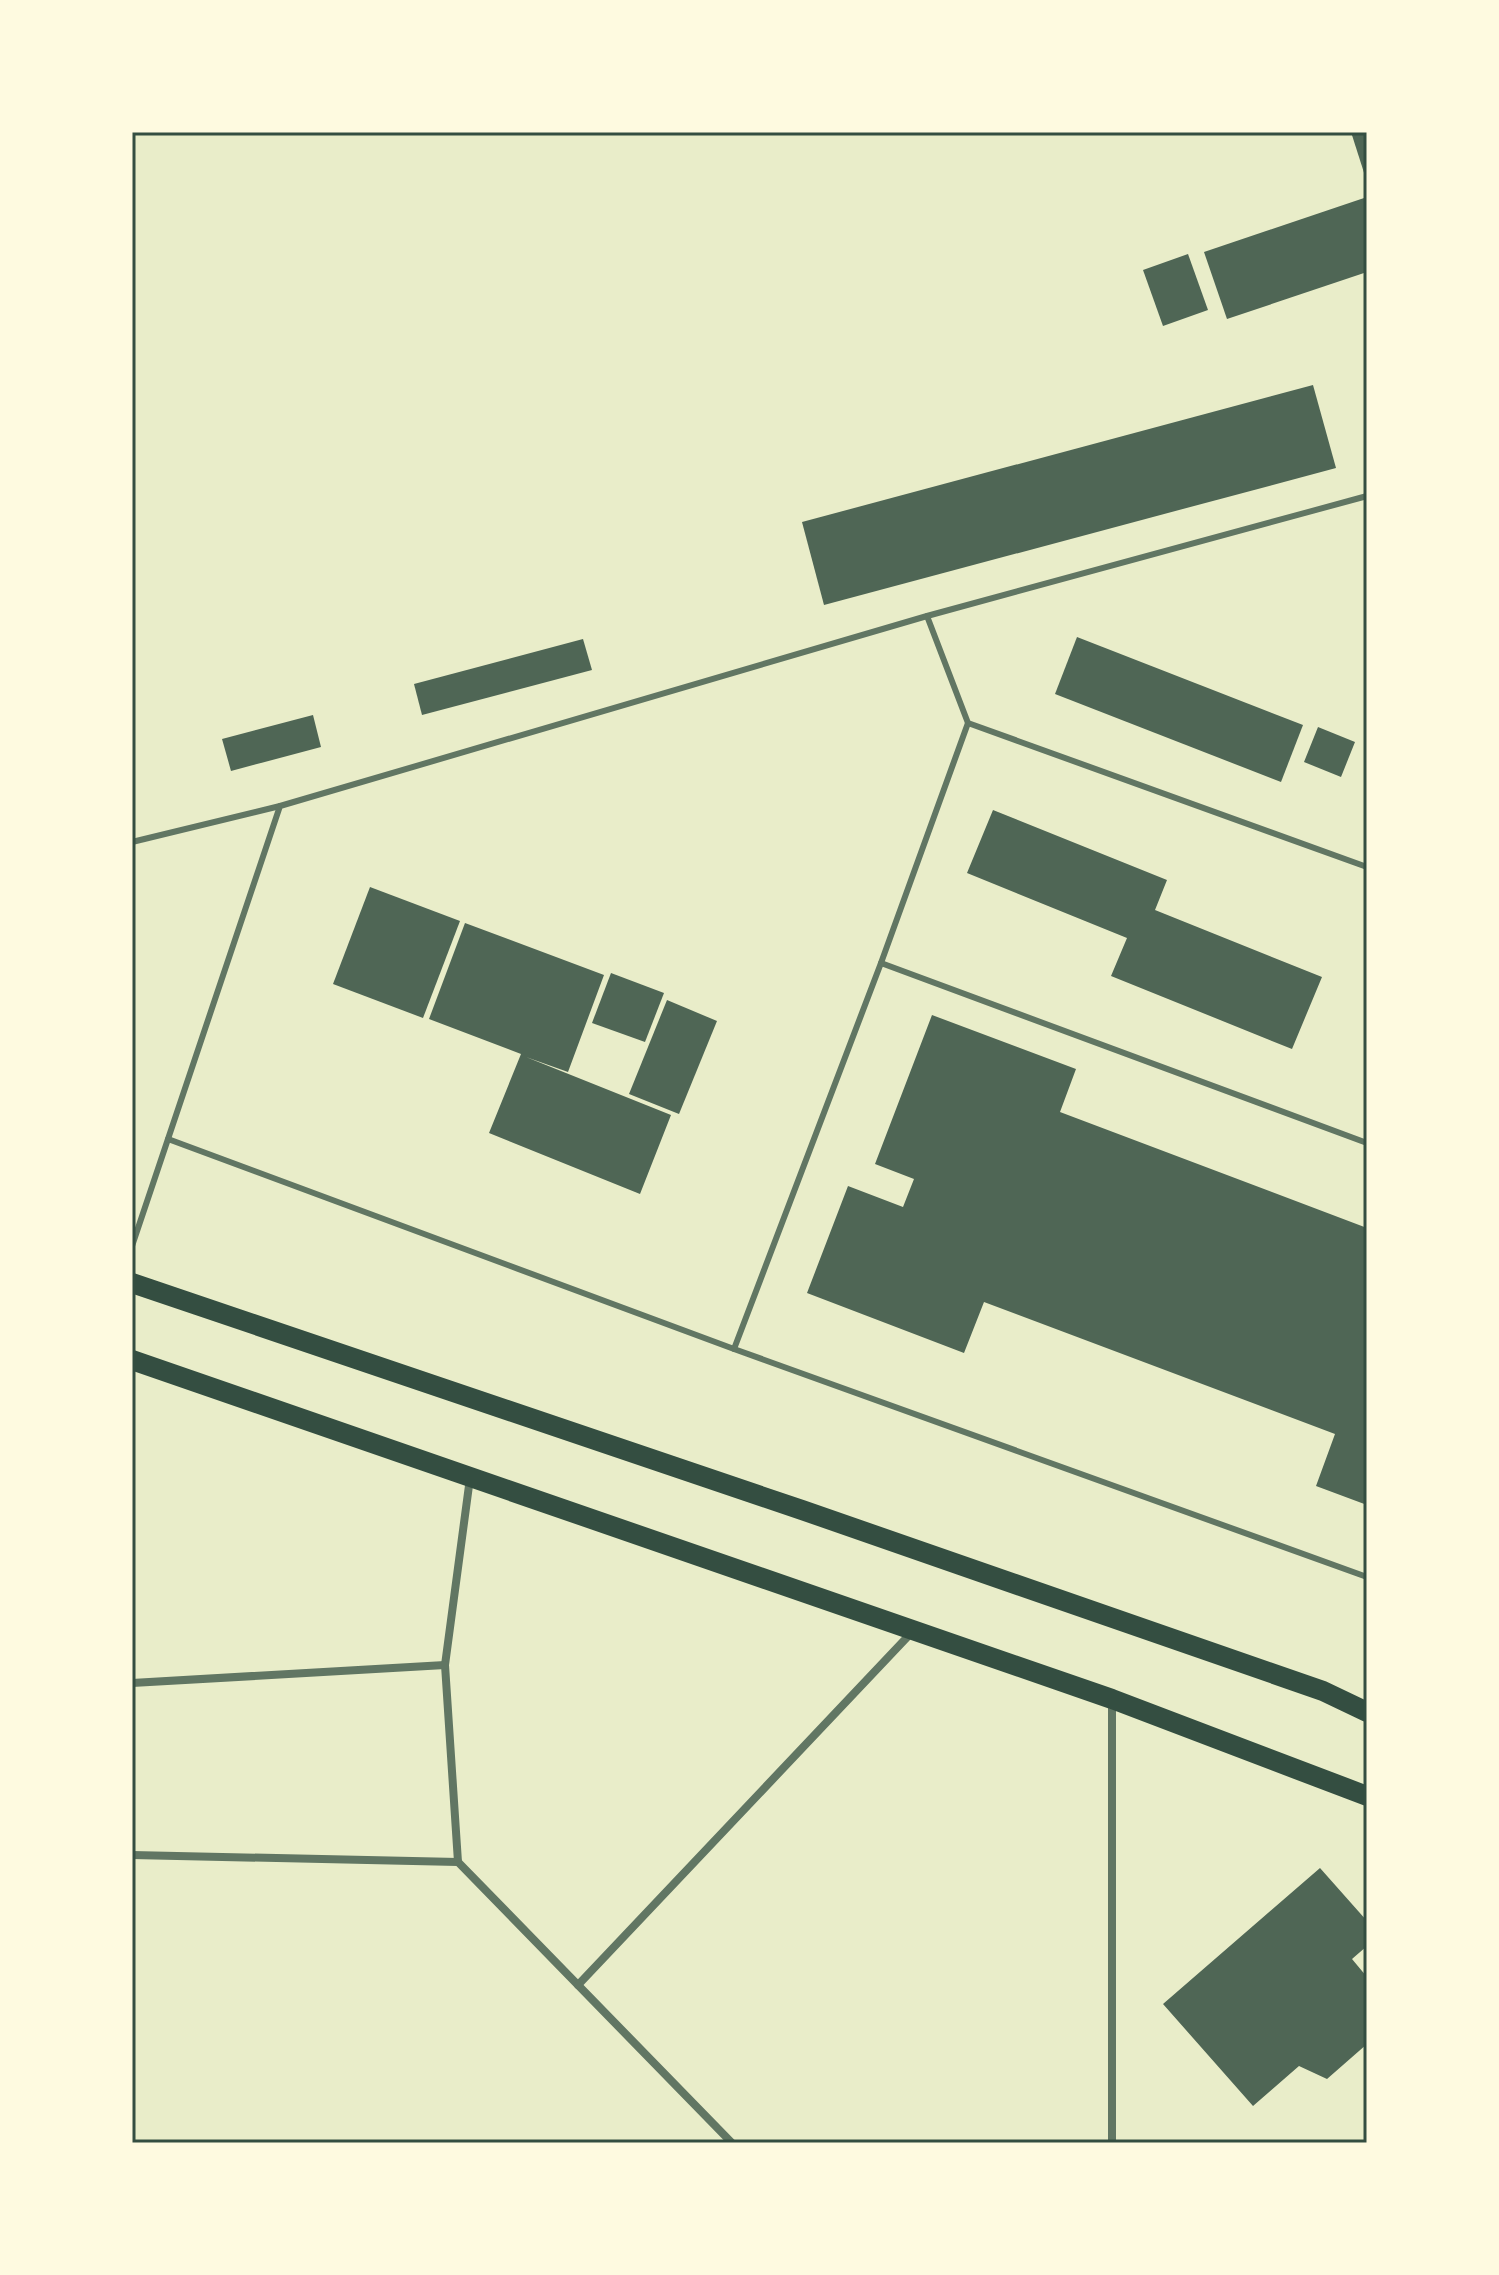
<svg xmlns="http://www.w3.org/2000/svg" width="1499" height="2275" font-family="'Open Sans',sans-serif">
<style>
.building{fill:#4f6655}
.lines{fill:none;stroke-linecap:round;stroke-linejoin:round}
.service{stroke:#617663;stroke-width:6}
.minor{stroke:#617663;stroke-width:8}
.primary{stroke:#344e41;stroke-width:20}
.neatline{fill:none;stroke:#344e41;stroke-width:3}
</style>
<rect width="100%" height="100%" fill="#e9edc9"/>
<!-- building -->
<g class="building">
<polygon points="1351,132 1367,132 1367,179 1366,179"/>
<polygon points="1367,197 1367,272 1227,319 1204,252"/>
<polygon points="1188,254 1208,310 1163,326 1143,270"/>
<polygon points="1313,385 1336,468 824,605 802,522"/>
<polygon points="1077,637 1303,725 1281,782 1055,694"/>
<polygon points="583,639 592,670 422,715 414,684"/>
<polygon points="313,715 321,747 231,771 222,739"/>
<polygon points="1318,727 1355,742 1341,777 1304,762"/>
<polygon points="993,810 1167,880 1155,910 1322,977 1292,1049 1111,976 1127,938 967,873"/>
<polygon points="370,887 460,921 423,1018 333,984"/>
<polygon points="465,923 604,975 568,1072 526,1057 671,1115 640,1194 489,1133 521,1054 429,1019"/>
<polygon points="611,973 664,993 645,1042 592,1023"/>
<polygon points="667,1000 717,1021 679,1114 629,1094"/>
<polygon points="932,1015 1076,1069 1060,1112 1367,1228 1367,1505 1316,1486 1335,1434 984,1302 964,1353 807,1293 848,1186 903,1207 914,1179 875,1164"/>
<polygon points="1320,1868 1367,1921 1367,1946 1352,1959 1367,1977 1367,2044 1327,2079 1299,2066 1253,2106 1163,2004"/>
</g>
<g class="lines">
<!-- service -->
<g class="service">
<polyline points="927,616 968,723 1367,867"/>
<polyline points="132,842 280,806"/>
<polyline points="881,963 1367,1143"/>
<polyline points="168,1139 734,1349 1367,1577"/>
<polyline points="132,1246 280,806 927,616 1367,496"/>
<polyline points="734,1349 881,963 968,723"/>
</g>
<!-- minor -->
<g class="minor">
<polyline points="470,1478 445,1665 458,1862 732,2143"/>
<polyline points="132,1683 445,1665"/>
<polyline points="1112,1700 1112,2143"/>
<polyline points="132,1855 458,1862"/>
<polyline points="578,1985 913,1631"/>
</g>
<!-- primary -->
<g class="primary">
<polyline points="132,1283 802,1510 1323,1691 1367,1712"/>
<polyline points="132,1360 1112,1699 1367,1796"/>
</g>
</g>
<!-- border -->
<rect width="1499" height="2275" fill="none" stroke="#fefae0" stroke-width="268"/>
<rect x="134" y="134" width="1231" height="2007" class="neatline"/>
</svg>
